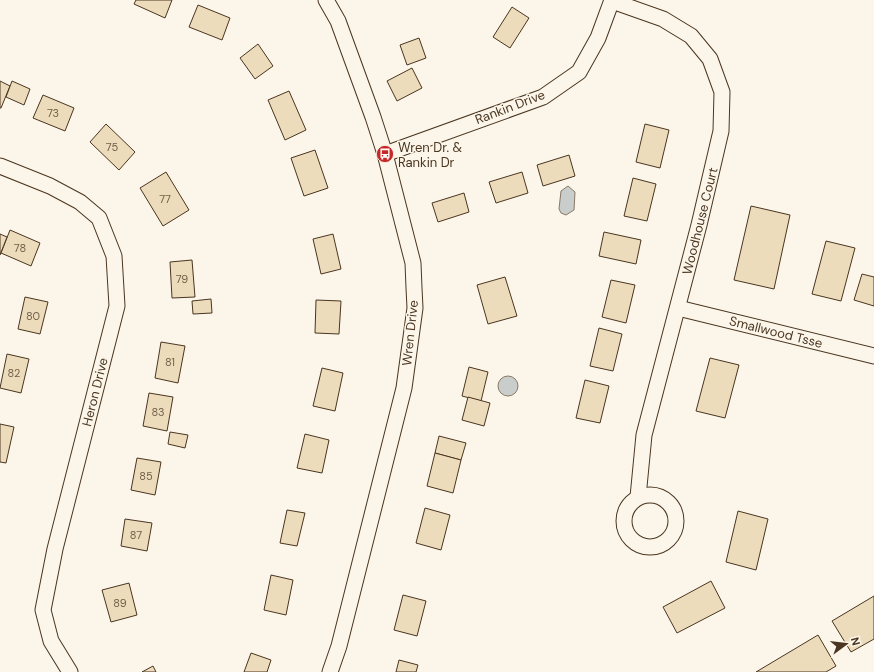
<svg xmlns="http://www.w3.org/2000/svg" width="874" height="672" font-family="'DM Sans',sans-serif">
<style>
.water{fill:#c9cecd;stroke:#887966}
.building{fill:#ecdcbc;stroke:#4a3520}
.lines{fill:none;stroke-linecap:round;stroke-linejoin:round}
.minor-casing{stroke:#4a3520;stroke-width:17}
.minor{stroke:#fbf6e9;stroke-width:15}
.labels{text-anchor:middle;dominant-baseline:central;stroke-width:3;stroke-linejoin:round;paint-order:stroke}
.number-label{font-size:11px;fill:#725f47}
.street-label{font-size:13px;fill:#4a3520;stroke:#fbf6e9}
.poi-label{font-size:13px;fill:#4a3520;stroke:#fbf6e9;text-anchor:start}
</style>
<rect width="100%" height="100%" fill="#fbf6e9"/>
<!-- water -->
<g class="water">
<polygon points="568,186 575,192 574,210 566,215 561,213 559,209 561,191"/>
<circle cx="508" cy="386" r="10"/>
</g>
<!-- building -->
<g class="building">
<polygon points="136,0 172,0 165,18 134,4"/>
<polygon points="198,5 230,18 222,40 189,27"/>
<polygon points="512,7 529,18 510,48 493,37"/>
<polygon points="419,38 426,58 407,65 400,45"/>
<polygon points="258,44 273,66 255,79 240,58"/>
<polygon points="412,68 422,88 397,101 387,81"/>
<polygon points="0,81 10,86 1,108 0,108"/>
<polygon points="12,81 30,89 24,105 6,97"/>
<polygon points="289,91 306,130 285,140 268,100"/>
<polygon points="43,95 74,108 65,131 33,118"/>
<polygon points="106,124 135,152 119,170 90,142"/>
<polygon points="645,124 669,130 660,168 636,162"/>
<polygon points="315,150 328,188 304,196 291,158"/>
<polygon points="569,155 575,176 543,186 537,165"/>
<polygon points="166,172 189,210 163,226 140,188"/>
<polygon points="522,172 528,193 496,203 489,182"/>
<polygon points="633,178 656,184 647,221 624,216"/>
<polygon points="464,193 469,212 438,222 432,203"/>
<polygon points="751,206 790,215 774,289 734,280"/>
<polygon points="10,230 40,243 31,266 1,253"/>
<polygon points="604,232 641,240 636,264 599,256"/>
<polygon points="0,234 7,237 0,255"/>
<polygon points="333,234 341,269 321,274 313,239"/>
<polygon points="826,241 855,248 841,301 812,294"/>
<polygon points="192,260 195,297 172,298 170,262"/>
<polygon points="862,274 874,277 874,306 854,300"/>
<polygon points="505,277 517,316 488,324 477,285"/>
<polygon points="611,280 635,285 626,323 602,317"/>
<polygon points="25,297 48,302 40,334 18,329"/>
<polygon points="211,299 212,313 193,314 192,301"/>
<polygon points="316,300 341,301 339,334 315,333"/>
<polygon points="599,328 622,334 613,371 590,366"/>
<polygon points="161,342 185,346 178,383 155,378"/>
<polygon points="7,354 29,359 21,393 0,388"/>
<polygon points="710,358 739,365 725,418 696,411"/>
<polygon points="469,367 488,372 481,401 462,396"/>
<polygon points="322,368 343,373 335,411 313,406"/>
<polygon points="585,380 609,386 600,423 576,418"/>
<polygon points="149,393 173,397 167,431 143,426"/>
<polygon points="468,397 490,403 484,426 462,420"/>
<polygon points="0,424 14,427 6,463 0,462"/>
<polygon points="170,432 188,435 185,448 168,444"/>
<polygon points="305,434 329,440 322,473 297,468"/>
<polygon points="439,436 466,443 461,460 435,453"/>
<polygon points="435,453 461,460 453,493 427,486"/>
<polygon points="137,458 161,462 155,495 131,490"/>
<polygon points="425,508 450,515 441,550 416,543"/>
<polygon points="287,510 305,513 297,546 280,543"/>
<polygon points="738,511 768,519 756,570 726,562"/>
<polygon points="125,519 152,523 147,551 121,546"/>
<polygon points="271,575 293,580 286,615 264,610"/>
<polygon points="711,581 725,608 677,633 663,607"/>
<polygon points="129,583 137,615 111,622 102,590"/>
<polygon points="403,595 426,601 417,636 394,630"/>
<polygon points="874,596 874,639 851,652 832,621"/>
<polygon points="818,635 836,666 826,672 756,672"/>
<polygon points="251,653 271,660 267,672 244,672"/>
<polygon points="399,660 418,665 416,672 396,672"/>
<polygon points="153,666 156,672 142,672"/>
</g>
<g class="lines">
<defs>
<g id="minor">
<polyline points="326,0 338,21 373,117 385,154 413,263 414,288 415,308 404,388 339,646 330,672"/>
<polyline points="612,1 663,19 691,36 710,59 722,92 721,131 699,225 644,435 638,497"/>
<polyline points="385,154 543,97 579,72 598,38 612,0"/>
<polyline points="0,166 50,186 80,202 99,218 114,256 117,306 55,549 43,610 51,641 70,672"/>
<polyline points="678,308 874,356"/>
<circle cx="650" cy="521" r="26"/>
</g>
</defs>
<!-- minor casing -->
<use href="#minor" class="minor-casing"/>
<!-- minor -->
<use href="#minor" class="minor"/>
</g>
<!-- icons -->
<defs>
<symbol id="bus-disc" viewBox="-11 -11 22 22"><circle r="9.5" fill="#c62828" stroke="#fbf6e9"/><path d="M-5-6H5V4H4V6H2V4H-2V6H-4V4H-5ZM-3.5-4V0h7V-4ZM-3.5 1.2v1.5H-2V1.2ZM2 1.2v1.5H3.5V1.2Z" fill="#fff"/></symbol>
</defs>
<g fill-rule="evenodd">
<use href="#bus-disc" x="375" y="144" width="20" height="20"/>
</g>
<g class="labels">
<!-- number labels -->
<g class="number-label">
<text x="53" y="113">73</text>
<text x="112" y="147">75</text>
<text x="165" y="199">77</text>
<text x="20" y="248">78</text>
<text x="182" y="279">79</text>
<text x="33" y="316">80</text>
<text x="170" y="362">81</text>
<text x="14" y="373">82</text>
<text x="158" y="412">83</text>
<text x="146" y="476">85</text>
<text x="136" y="535">87</text>
<text x="120" y="603">89</text>
</g>
<!-- street labels -->
<g class="street-label">
<text transform="translate(510 107) rotate(-21)">Rankin Drive</text>
<text transform="translate(700 221) rotate(-76)">Woodhouse Court</text>
<text transform="translate(776 332) rotate(14)">Smallwood Tsse</text>
<text transform="translate(410 333) rotate(-84)">Wren Drive</text>
<text transform="translate(95 392) rotate(-76)">Heron Drive</text>
</g>
<!-- poi labels -->
<g class="poi-label">
<text x="398" y="147">Wren Dr. &amp;<tspan x="398" dy="15">Rankin Dr</tspan></text>
</g>
</g>
<!-- north arrow -->
<g transform="translate(846 644) rotate(75)" stroke="#fbf6e9" stroke-width="3" paint-order="stroke">
<path d="M0-3L7 15L0 10L-7 15Z" fill="#4a3520"/>
<text y="-6" font-size="11" font-weight="bold" text-anchor="middle" fill="#4a3520">N</text>
</g>
</svg>
